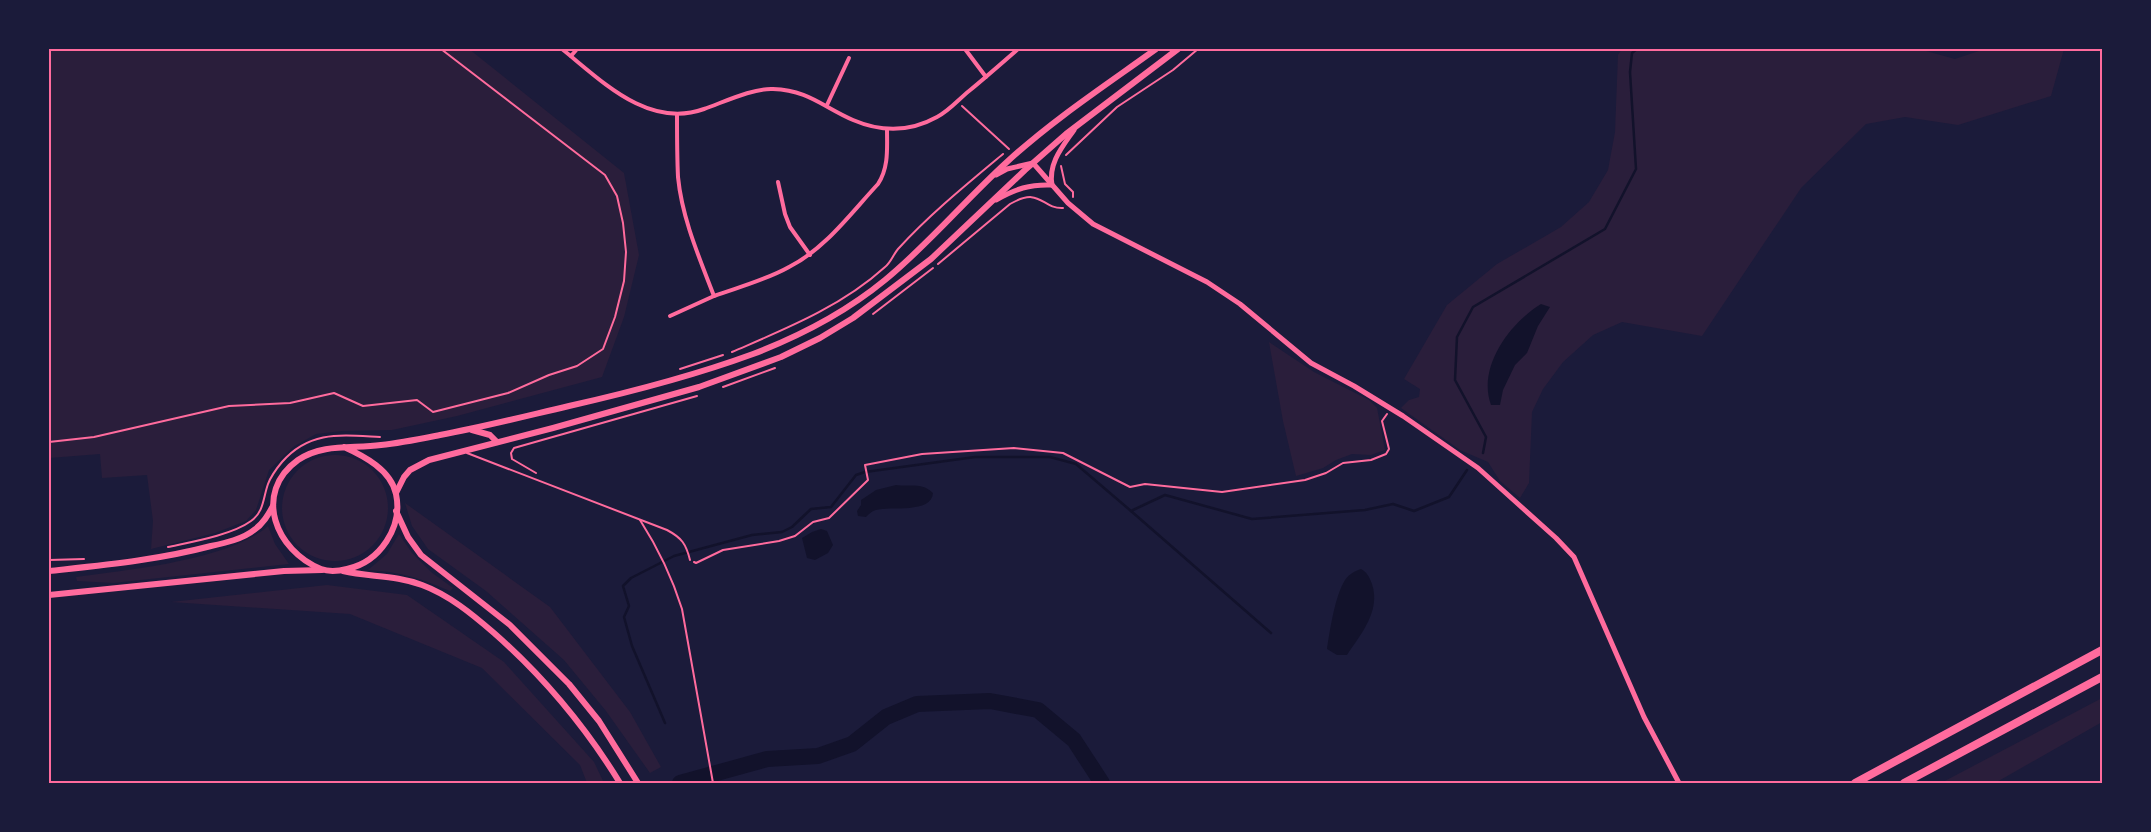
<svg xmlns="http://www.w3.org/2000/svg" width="2151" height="832" font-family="Karla,sans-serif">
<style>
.green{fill:#2a1e3b}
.water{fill:#12122b}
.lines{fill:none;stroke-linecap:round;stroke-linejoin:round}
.stream{stroke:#12122b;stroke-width:2.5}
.river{stroke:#12122b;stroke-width:16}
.path{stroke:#ff6b9d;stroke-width:2}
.service{stroke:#ff6b9d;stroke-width:2}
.minor{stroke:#ff6b9d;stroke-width:4}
.tertiary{stroke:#ff6b9d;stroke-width:5}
.primary{stroke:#ff6b9d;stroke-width:6}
.motorway{stroke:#ff6b9d;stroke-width:8}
.neatline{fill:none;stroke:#ff6b9d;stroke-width:2}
</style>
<rect width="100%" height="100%" fill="#1b1b3a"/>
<!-- green -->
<g class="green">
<polygon points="49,49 469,49 624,173 639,255 624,317 602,377 457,416 392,430 342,431 316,434 293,447 269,470 256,510 246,521 215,533 151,549 153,521 147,475 102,478 100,454 49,458"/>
<polygon points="1622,49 1919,49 1955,59 1985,49 2064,49 2051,96 1958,125 1905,117 1866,124 1801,188 1702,336 1622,322 1593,335 1563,362 1543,389 1532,412 1529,483 1520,498 1500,481 1488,462 1460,450 1401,408 1409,400 1419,397 1420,389 1404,379 1447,305 1497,264 1561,227 1589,202 1608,170 1615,132 1618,55"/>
<polygon points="1269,342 1314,372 1369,400 1377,408 1385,450 1371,455 1352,454 1336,460 1323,468 1296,476 1283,421"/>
<circle cx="335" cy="508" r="53"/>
<polygon points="405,503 550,607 630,712 661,767 650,773 606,711 564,660 486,591 428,549 412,526"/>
<path d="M268,526L275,544L289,564L113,583L77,581L76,577C127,570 230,560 268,526Z"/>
<path d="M399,534L412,553L431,572L453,588L450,591C420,578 401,572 368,570L387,554Z"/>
<polygon points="327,585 407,595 504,662 594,762 604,783 587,783 580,765 482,668 350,614 171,602"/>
<polygon points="2102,698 2102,722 1995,783 1941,783"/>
</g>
<!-- water -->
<g class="water">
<path d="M1541,304L1550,307L1538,326L1527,353L1515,365L1503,390L1500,405H1491C1477,367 1510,323 1541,304Z"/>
<path d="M896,485C910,487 922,482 933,493C932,514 890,506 876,510C872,511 869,514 866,517L858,516L857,511L861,505V500L876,490Z"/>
<polygon points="821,529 827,531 833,545 828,553 815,560 807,558 802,538 812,532"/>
<path d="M1361,569C1368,573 1369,577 1372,584C1381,611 1361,634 1347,655H1337L1327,649C1330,630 1335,596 1345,580C1349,574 1355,571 1361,569Z"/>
</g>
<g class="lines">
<!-- stream -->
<g class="stream">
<polyline points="1483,453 1486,437 1455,380 1457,337 1473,307 1605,229 1636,169 1630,72 1632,53 1637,49"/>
<polyline points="1131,511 1271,633"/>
<polyline points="665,723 632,646 624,617 629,606 623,586 631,578 674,556 752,535 782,532 792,527 811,509 831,507 856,475 865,472 975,457 1050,457 1076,464 1131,511 1165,495 1252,519 1365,510 1393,504 1414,511 1449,497 1467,470"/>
</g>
<!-- river -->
<polyline class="river" points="680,783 767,759 818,756 852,744 886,717 917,704 990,701 1038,710 1074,740 1102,783"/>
<!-- path -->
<g class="path">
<polyline points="962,106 1009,149"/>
<polyline points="1066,155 1117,107 1173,70 1198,49"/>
<polyline points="1061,166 1065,184 1073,192 1073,197"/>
<path d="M938,264L1010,204C1041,186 1041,209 1063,208"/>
<polyline points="873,314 933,268"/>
<path d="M732,352C785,329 841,307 885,267C891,262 893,255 898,249C930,214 967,184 1003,154"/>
<polyline points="680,369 723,355"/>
<polyline points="723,387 775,368"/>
<polyline points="49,442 94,437 229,406 290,403 334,393 363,406 417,400 433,412 508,393 549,375 577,366 603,349 615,317 624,281 626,252 623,223 617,196 605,175 441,49"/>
<polyline points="536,473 512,459 511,453 514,448 697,396"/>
<path d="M168,547C191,542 232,535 251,521C264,512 263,498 268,484C271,476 277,468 282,462C310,430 342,435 380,437"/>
<polyline points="49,560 84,559"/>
<polyline points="694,562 696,563 723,550 779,541 795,536 813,522 829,518 868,480 865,465 922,454 1014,448 1063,453 1130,487 1145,484 1222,492 1305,480 1326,473 1343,463 1371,460 1386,454 1389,449 1382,421 1387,414"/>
</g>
<!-- service -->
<g class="service">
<path d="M467,453L667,530C682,538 686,544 690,560"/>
<path d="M640,520C658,548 672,577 682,609L713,783"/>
</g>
<!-- minor -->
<g class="minor">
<path d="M562,49C602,81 648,129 704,109C724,102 753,88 773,89C808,90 823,107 853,120C881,132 910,132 937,117C949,111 959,99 969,91C986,77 1002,63 1018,49"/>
<polyline points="965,49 986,77"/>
<polyline points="571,56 577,49"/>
<polyline points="827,105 849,58"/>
<path d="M677,114C677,135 677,156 678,177C682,218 699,257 714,296C739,287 766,280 789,267C825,249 851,213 878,184C889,167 887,148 887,129"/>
<polyline points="778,182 785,214 790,227 810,255"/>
<polyline points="670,316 714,296"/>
</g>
<!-- tertiary -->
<g class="tertiary">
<polyline points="996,175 1007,169 1033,163 1068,203 1093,224 1207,282 1240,304 1311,363 1354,386 1403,416 1478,468 1556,538 1574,557 1644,717 1679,783"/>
<path d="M1052,185C1048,163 1063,146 1074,130"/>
<path d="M996,200C1015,189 1030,184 1052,185"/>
</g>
<!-- primary -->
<g class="primary">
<polyline points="472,430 490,435 497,442"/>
<path d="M344,447C364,456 391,470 396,494C403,527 380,562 347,569C339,571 329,572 321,569C276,551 252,493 298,460C323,443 353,449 381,445C401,443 420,439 440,435C483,427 526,416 569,406C631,392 693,376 753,354C800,336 846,312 885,280C929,244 966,199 1008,161C1054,119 1106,85 1156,49"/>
<polyline points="396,493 404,477 410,470 429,460 553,428 699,387 781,357 820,338 853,318 931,259 1025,170 1066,134 1178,49"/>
<polyline points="396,511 408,537 421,555 510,625 569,684 599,721 638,783"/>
<path d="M49,571C104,565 158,560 211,546C225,543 243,539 254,530C263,524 268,515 273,506"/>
<path d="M343,571C369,577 396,575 422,585C449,595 472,614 494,633C544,677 585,726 620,783"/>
<polyline points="49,595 284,571 322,570"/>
</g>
<!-- motorway -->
<g class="motorway">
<polyline points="1855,783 2102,650"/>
<polyline points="1904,783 2102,677"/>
</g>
</g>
<!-- border -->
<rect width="2151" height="832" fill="none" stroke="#1b1b3a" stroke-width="100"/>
<rect x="50" y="50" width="2051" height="732" class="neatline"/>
</svg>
